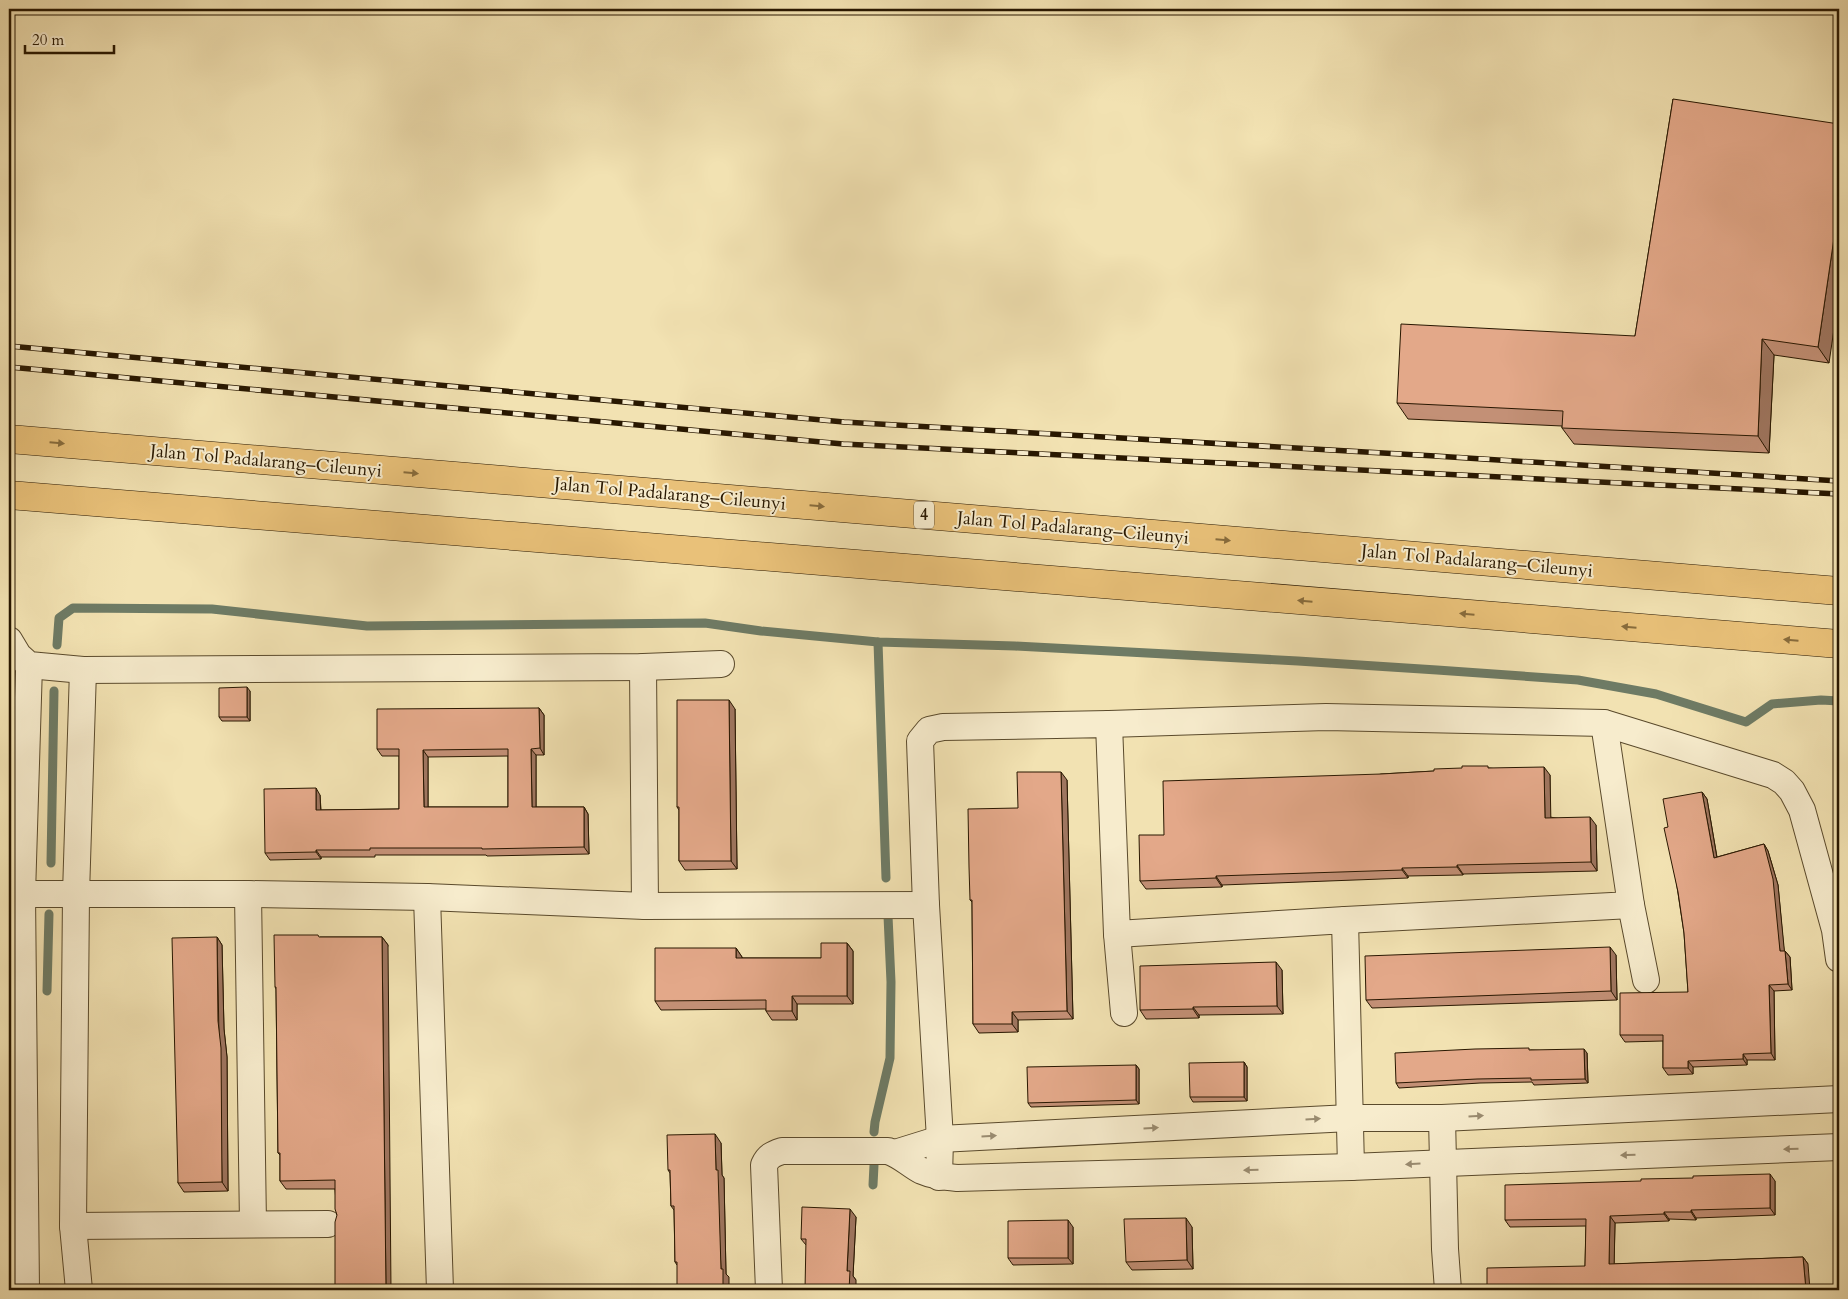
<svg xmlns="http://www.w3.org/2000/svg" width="1848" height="1299" font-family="Cardo,serif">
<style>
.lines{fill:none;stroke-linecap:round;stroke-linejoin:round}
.stream{stroke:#6e7b65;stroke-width:9}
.minor-casing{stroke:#5a4a2c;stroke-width:28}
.motorway-casing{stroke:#281700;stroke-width:29}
.minor{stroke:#f7eccd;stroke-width:26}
.motorway{stroke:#e9c179;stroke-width:28}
.rail-casing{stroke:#281700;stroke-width:5.5}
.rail{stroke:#f7eccd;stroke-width:4;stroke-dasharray:11;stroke-linecap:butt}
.wall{fill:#c39076;stroke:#281700;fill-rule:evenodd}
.shaded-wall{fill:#9f7660;stroke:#281700}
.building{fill:#e3a889;stroke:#281700;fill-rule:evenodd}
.oneway{fill:#886c3c}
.oneway2{fill:#9a8c71}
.labels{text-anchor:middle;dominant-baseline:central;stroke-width:4;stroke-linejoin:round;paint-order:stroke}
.shield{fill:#f7eccd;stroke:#66573e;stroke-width:1}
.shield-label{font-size:16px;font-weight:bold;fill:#281700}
.street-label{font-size:18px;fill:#281700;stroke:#f7eccd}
</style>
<rect width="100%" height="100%" fill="#f2e2b2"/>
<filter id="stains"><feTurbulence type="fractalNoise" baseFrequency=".004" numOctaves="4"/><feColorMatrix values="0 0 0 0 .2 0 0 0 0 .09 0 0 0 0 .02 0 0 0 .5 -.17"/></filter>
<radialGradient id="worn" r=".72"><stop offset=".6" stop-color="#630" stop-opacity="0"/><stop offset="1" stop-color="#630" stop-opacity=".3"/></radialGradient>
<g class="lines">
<!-- stream -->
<g class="stream">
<polyline points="878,642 886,878"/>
<polyline points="57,645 59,618 73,608 212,609 367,626 705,623 761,631 878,642 1015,646 1298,661 1437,670 1578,680 1656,694 1746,722 1772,704 1821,700 1839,701"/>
<polyline points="51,863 54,691"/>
<polyline points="47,991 49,914"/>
<polyline points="874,1132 875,1122 890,1058 891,982 888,916"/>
<polyline points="873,1185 874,1165"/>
</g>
<defs>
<g id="minor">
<polyline points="9,640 18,655 29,665 83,670 643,667 721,664"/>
<polyline points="643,667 645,906"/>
<polyline points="1109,724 1326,717 1604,723 1773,775 1784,782 1792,791 1802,810 1835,930 1839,959"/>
<polyline points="22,894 248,894 427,897 645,906 926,905"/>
<polyline points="248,894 253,1224"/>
<polyline points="427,897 440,1290"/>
<polyline points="1631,905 1646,980"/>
<polyline points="1345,920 1631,905 1604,723"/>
<polyline points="1117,934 1124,1013"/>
<polyline points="1442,1118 1445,1249 1448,1290"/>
<polyline points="895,1153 940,1139 1350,1118 1442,1118 1839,1099"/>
<polyline points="939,1177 940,1139 926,905 920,741 929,730 943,727 1109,724 1117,934 1345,920 1351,1167"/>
<polyline points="73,1226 328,1224"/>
<polyline points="26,1290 22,894 29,665"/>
<polyline points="79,1290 73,1226 76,894 83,670"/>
<path d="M769,1290L764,1165C768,1156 773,1154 782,1151H888C901,1155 910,1165 922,1171C933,1176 945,1177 957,1178L1351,1167L1839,1147"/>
</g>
<g id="motorway">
<polyline points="9,439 1839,591"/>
<polyline points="9,495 1839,644"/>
</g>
</defs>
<!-- minor casing -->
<use href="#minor" class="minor-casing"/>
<!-- motorway casing -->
<use href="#motorway" class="motorway-casing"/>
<!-- minor -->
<use href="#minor" class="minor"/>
<!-- motorway -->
<use href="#motorway" class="motorway"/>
<defs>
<g id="rail">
<polyline points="9,346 844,422 1435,456 1839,481"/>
<polyline points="9,367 843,444 1839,494"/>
</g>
</defs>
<!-- rail casing -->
<use href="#rail" class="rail-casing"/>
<!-- rail -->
<use href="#rail" class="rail"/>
</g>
<!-- wall -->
<g class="wall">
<polygon points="1673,99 1829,363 1774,355 1769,453 1574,444 1562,428 1562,426 1408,419 1397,403 1635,336"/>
<polygon points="250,691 250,721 222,721 219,717"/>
<path d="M539,708L544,715V755H536V807H584L588,814L589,854L487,856L486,855H375V857H321V859L270,860L265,853L320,795L321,810L399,809V756H382L377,749ZM508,756V807H428V757Z"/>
<polygon points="735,709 737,869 685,870 679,861 679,810 677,807"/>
<polygon points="1489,768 1550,775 1550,817 1596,825 1597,871 1463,874 1463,875 1408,876 1408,878 1222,885 1222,887 1146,889 1140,881 1164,835 1381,774"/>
<polygon points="1067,780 1073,1019 1018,1020 1018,1032 979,1033 973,1024 972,902 970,900 1018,808"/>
<polygon points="1702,792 1707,799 1717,857 1764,844 1768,851 1778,885 1784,951 1785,951 1790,957 1792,990 1774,991 1775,1060 1747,1060 1747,1065 1693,1067 1693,1074 1668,1075 1663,1068 1663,1041 1625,1042 1620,1035 1688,992 1684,933 1668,827"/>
<polygon points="217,937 222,945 224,1029 227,1057 228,1191 184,1192 178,1183"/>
<polygon points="320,937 382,937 388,945 337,1215 335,1189 286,1189 280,1181 280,1155 278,1153 276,989 275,987"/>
<polygon points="847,943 853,951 853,1004 797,1004 797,1020 772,1020 766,1011 766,1009 661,1010 655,1001 736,948 742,957 742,958 821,958"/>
<polygon points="1616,955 1617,1000 1372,1008 1366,1000"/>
<polygon points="1282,970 1283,1014 1199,1015 1199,1018 1146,1019 1140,1010"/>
<polygon points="1531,1050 1587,1053 1588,1083 1534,1085 1532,1082 1480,1083 1399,1088 1396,1083"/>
<polygon points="1244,1062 1247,1067 1247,1101 1193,1102 1190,1097"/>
<polygon points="1136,1065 1139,1069 1139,1104 1031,1107 1028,1103"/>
<polygon points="721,1143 722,1175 724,1178 726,1274 729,1277 677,1265 675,1262 674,1210 671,1206 670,1173 668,1170"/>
<polygon points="1775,1181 1775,1215 1696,1218 1696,1220 1669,1219 1669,1221 1615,1223 1614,1264 1803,1257 1808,1264 1585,1266 1586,1226 1510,1227 1505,1220"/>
<polygon points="856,1217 853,1276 856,1280 806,1245 801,1239"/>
<polygon points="1073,1227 1073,1264 1013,1265 1008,1258"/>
<polygon points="1192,1227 1193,1269 1132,1270 1126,1262"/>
</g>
<!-- shaded-wall -->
<g class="shaded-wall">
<polygon points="1839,204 1839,295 1829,363 1818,347"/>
<polygon points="1762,339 1774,355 1769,453 1758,436"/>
<polygon points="247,687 250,691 250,721 247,717"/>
<polygon points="729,700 735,709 737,869 731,861"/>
<polygon points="539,708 544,715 544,755 540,748"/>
<polygon points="531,749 536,755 536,814 532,807"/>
<polygon points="423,750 428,757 428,814 424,807"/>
<polygon points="1544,767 1550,775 1551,826 1545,818"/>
<polygon points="1061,772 1067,780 1073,1019 1067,1011"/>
<polygon points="316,788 320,795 321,817 316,810"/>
<polygon points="1702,792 1707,799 1718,864 1714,858"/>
<polygon points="584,807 588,814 589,854 584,847"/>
<polygon points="1590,817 1596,825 1597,871 1591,862"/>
<polygon points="1764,844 1768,851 1778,885 1785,957 1780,951"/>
<polygon points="316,850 321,857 321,859 316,852"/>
<polygon points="1457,865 1463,874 1463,875 1457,867"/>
<polygon points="1402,868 1408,876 1408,878 1402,870"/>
<polygon points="1216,876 1222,885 1222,887 1216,878"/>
<polygon points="217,937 222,945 224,1029 227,1057 228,1191 222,1182"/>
<polygon points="382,937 388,945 391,1290 386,1290"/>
<polygon points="847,943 853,951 853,1004 847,996"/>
<polygon points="1610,947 1616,955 1617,1000 1611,991"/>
<polygon points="736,948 742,957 742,967 736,958"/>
<polygon points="1785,951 1790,957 1792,990 1788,984"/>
<polygon points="1276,962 1282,970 1283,1014 1277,1006"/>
<polygon points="1769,985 1774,991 1775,1060 1771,1053"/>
<polygon points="792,996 797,1004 797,1020 792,1011"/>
<polygon points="1193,1007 1199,1015 1199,1018 1193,1009"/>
<polygon points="1012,1012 1018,1020 1018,1032 1012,1024"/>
<polygon points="1584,1049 1587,1053 1588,1083 1585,1079"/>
<polygon points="1743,1054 1747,1060 1747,1065 1743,1059"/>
<polygon points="1688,1061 1693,1067 1693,1074 1688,1068"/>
<polygon points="1244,1062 1247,1067 1247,1101 1244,1097"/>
<polygon points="1136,1065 1139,1069 1139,1104 1136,1100"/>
<polygon points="715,1134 721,1143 722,1175 724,1178 726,1274 729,1277 729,1290 723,1290 721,1269 716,1170"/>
<polygon points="1770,1174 1775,1181 1775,1215 1770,1208"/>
<polygon points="850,1209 856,1217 853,1276 856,1280 856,1290 849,1290 847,1271"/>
<polygon points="1691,1210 1696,1218 1696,1220 1691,1212"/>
<polygon points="1664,1212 1669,1219 1669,1221 1664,1214"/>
<polygon points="1610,1216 1615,1223 1614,1271 1609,1264"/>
<polygon points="1186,1218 1192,1227 1193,1269 1187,1260"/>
<polygon points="1068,1220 1073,1227 1073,1264 1068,1258"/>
<polygon points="1803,1257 1808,1264 1810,1290 1806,1290"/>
</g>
<!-- building -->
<g class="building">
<polygon points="1673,99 1839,124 1839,204 1818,347 1762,339 1758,436 1562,428 1563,411 1397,403 1401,324 1635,336"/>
<polygon points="247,687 247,717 219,717 219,688"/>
<polygon points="677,700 729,700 731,861 679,861 679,807 677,807"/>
<path d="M539,708L540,748L531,749L532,807H584V847L482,849V848H370V850H316V852L265,853L264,789L316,788V810L399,809V749H377V709ZM508,749V807H424L423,750Z"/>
<polygon points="1462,766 1488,766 1488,768 1544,767 1545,818 1590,817 1591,862 1457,865 1457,867 1402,868 1402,870 1216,876 1216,878 1140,881 1139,835 1164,835 1163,781 1381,774 1434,771 1434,769 1462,768"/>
<polygon points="1017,772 1061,772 1067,1011 1012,1012 1012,1024 973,1024 972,900 970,900 969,867 968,809 1018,808"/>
<polygon points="1702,792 1714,858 1764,844 1773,879 1780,951 1785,951 1788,984 1769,985 1771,1053 1743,1054 1743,1059 1688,1061 1688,1068 1663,1068 1663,1035 1620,1035 1620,993 1688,992 1684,933 1678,892 1664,828 1668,827 1663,799"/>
<polygon points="274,935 318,935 319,937 382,937 386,1290 335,1290 335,1222 337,1215 335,1209 335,1180 280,1181 280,1153 278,1153 276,987 275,987"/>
<polygon points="217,937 218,1021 221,1048 222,1182 178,1183 172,938"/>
<polygon points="821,943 847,943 847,996 792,996 792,1011 766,1011 766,1000 655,1001 655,948 736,948 736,958 821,958"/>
<polygon points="1610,947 1611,991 1366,1000 1365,956"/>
<polygon points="1276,962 1277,1006 1193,1007 1193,1009 1140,1010 1140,966"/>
<polygon points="1529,1048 1529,1050 1584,1049 1585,1079 1531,1080 1531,1078 1477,1079 1396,1083 1395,1053 1475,1049"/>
<polygon points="1244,1062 1244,1097 1190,1097 1189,1063"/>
<polygon points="1136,1065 1136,1100 1028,1103 1027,1067"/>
<polygon points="715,1134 716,1170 718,1170 721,1269 723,1269 723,1290 677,1290 677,1262 675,1262 674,1206 671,1206 670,1170 668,1170 667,1135"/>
<polygon points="1770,1174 1770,1208 1691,1210 1691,1212 1664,1212 1664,1214 1610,1216 1609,1264 1803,1257 1806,1290 1487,1290 1487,1268 1585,1266 1586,1219 1505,1220 1505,1185 1641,1181 1641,1179 1693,1178 1693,1176"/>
<polygon points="802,1207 850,1209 847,1271 850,1271 849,1290 805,1290 806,1239 801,1239"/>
<polygon points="1186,1218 1187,1260 1126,1262 1124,1219"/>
<polygon points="1068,1220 1068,1258 1008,1258 1008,1221"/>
</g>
<!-- one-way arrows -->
<defs><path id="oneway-solid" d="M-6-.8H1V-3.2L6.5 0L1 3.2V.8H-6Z" transform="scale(1.25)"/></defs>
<g class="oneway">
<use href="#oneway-solid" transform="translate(57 443) rotate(5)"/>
<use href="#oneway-solid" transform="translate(411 473) rotate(5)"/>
<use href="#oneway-solid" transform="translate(817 506) rotate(5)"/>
<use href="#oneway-solid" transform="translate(1223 540) rotate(5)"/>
<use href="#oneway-solid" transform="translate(1305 601) rotate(-175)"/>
<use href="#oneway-solid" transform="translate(1467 614) rotate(-175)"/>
<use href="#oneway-solid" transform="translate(1629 627) rotate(-175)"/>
<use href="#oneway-solid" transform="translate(1791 640) rotate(-175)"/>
</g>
<g class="oneway2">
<use href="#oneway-solid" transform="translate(1476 1116) rotate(-3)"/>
<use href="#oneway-solid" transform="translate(1313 1119) rotate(-3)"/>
<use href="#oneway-solid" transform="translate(1151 1128) rotate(-3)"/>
<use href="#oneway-solid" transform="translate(989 1136) rotate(-3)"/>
<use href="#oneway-solid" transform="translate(1791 1149) rotate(178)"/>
<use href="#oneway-solid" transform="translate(1628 1155) rotate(178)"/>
<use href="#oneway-solid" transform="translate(1413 1164) rotate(177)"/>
<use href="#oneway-solid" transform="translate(1251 1170) rotate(178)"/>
</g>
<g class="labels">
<!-- shield labels -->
<rect class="shield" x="914" y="501.5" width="20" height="27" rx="4"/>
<g class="shield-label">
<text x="924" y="515">4</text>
</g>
<!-- street labels -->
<g class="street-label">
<text transform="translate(266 461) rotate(5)">Jalan Tol Padalarang–Cileunyi</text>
<text transform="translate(670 494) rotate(5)">Jalan Tol Padalarang–Cileunyi</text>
<text transform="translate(1073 528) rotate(5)">Jalan Tol Padalarang–Cileunyi</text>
<text transform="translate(1477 561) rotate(5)">Jalan Tol Padalarang–Cileunyi</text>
</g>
</g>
<!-- margin -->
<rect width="1848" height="1299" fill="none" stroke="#f2e2b2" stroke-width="30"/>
<rect x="10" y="10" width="1828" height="1279" fill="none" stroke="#281700" stroke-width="2.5"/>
<rect x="15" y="15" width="1818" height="1269" fill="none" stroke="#281700"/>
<!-- scale -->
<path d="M25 45v8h89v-8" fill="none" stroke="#281700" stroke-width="2.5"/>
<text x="32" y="45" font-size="15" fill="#281700" stroke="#f7eccd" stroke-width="4" paint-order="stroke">20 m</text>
<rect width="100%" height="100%" filter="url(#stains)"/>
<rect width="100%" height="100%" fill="url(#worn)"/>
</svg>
